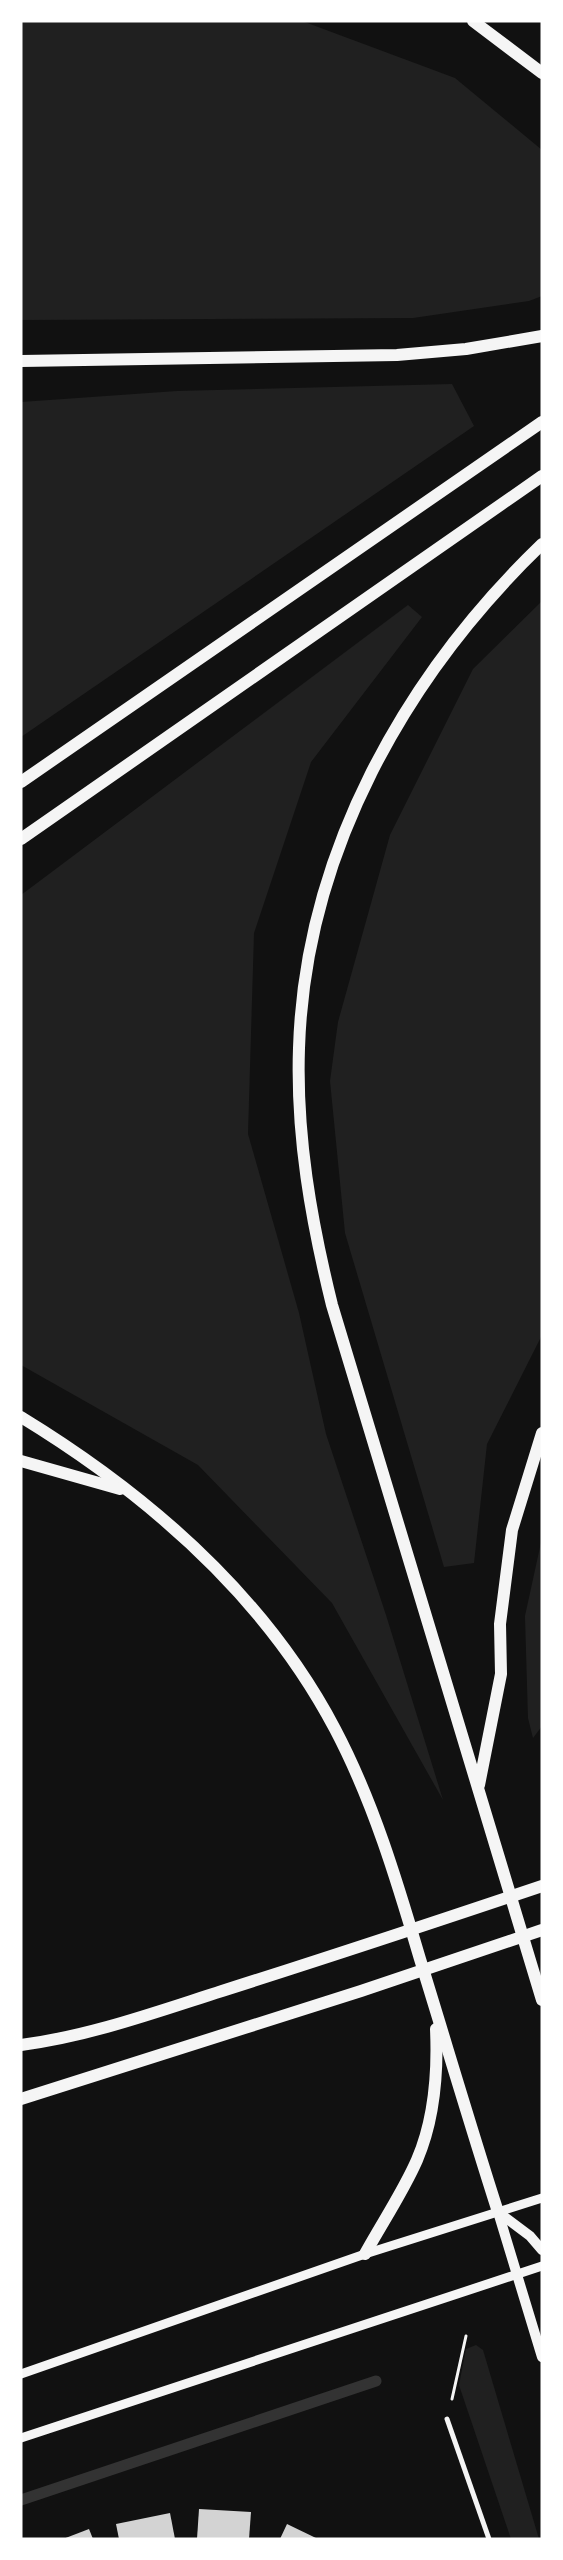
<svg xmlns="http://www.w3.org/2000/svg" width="563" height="2560" font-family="'Varela Round',sans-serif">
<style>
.green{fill:#202020}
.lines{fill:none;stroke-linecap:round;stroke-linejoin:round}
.stream{stroke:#333;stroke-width:11}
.building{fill:#d3d3d3}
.path{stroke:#f5f5f5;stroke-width:3}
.minor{stroke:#f5f5f5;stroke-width:5}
.tertiary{stroke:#f5f5f5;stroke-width:9}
.secondary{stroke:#f5f5f5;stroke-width:10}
.primary{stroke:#f5f5f5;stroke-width:12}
</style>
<rect width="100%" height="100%" fill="#111"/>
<!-- green -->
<g class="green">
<polygon points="21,21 302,21 455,78 542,150 542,296 529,301 413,318 21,320"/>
<polygon points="452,384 474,426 21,737 21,402 177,391"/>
<polygon points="542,601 542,1335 487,1444 474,1563 444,1567 345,1233 330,1081 338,1022 390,835 473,669"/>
<polygon points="408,605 422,617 311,762 254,933 248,1134 299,1313 326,1434 386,1615 443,1800 332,1603 198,1465 21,1365 21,895"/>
<polygon points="542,1538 542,1726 533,1738 528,1718 525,1616"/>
<polygon points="476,2345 483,2350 539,2539 511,2539 459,2385 466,2349"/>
</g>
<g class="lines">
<!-- stream -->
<polyline class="stream" points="21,2500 376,2381"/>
</g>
<!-- building -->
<g class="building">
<polygon points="199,2509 251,2512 249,2539 197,2539"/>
<polygon points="170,2513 175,2539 119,2539 116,2524"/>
<polygon points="287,2524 318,2539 280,2539"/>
<polygon points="89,2529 93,2539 63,2539"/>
</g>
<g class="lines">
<!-- path -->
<polyline class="path" points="452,2399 466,2336"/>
<!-- minor -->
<polyline class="minor" points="447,2419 489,2539"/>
<!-- tertiary -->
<g class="tertiary">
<polyline points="21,2374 365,2254 542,2198"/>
<polyline points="21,2438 542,2266"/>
</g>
<!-- secondary -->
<g class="secondary">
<polyline points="498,2212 542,2357"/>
<polyline points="498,2212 530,2236 542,2250"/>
</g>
<!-- primary -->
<g class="primary">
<polyline points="473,21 542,73"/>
<polyline points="21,361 397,355 466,349 542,336"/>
<path d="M542,544C405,676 305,854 299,1048C296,1135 311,1220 332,1305L542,2000"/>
<polyline points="21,782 542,422"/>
<polyline points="21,839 542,476"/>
<path d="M21,1417C147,1494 265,1596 335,1729C373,1801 397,1881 420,1959C446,2043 471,2128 498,2212"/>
<polyline points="21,1461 120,1489"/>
<polyline points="479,1785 501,1674 500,1624 512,1530 542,1433"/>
<path d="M21,2045C90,2036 156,2012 222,1991C329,1957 435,1922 542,1886"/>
<polyline points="21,2099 361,1991 542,1930"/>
<path d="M365,2254C382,2223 403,2192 417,2160C435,2118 438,2073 436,2029"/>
</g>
</g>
<!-- border -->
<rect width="563" height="2560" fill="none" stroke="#ffffff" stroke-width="45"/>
</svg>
